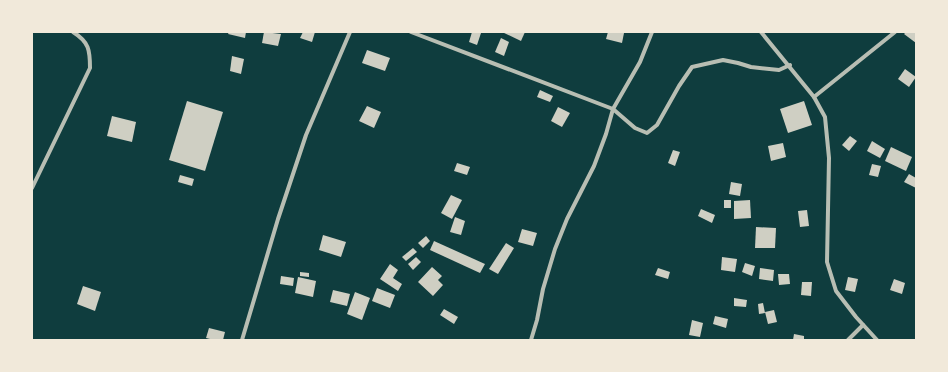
<svg xmlns="http://www.w3.org/2000/svg" width="948" height="372" font-family="Bitter,serif">
<style>
.building{fill:#cfcfc3}
.lines{fill:none;stroke-linecap:round;stroke-linejoin:round}
.minor{stroke:#b8beb3;stroke-width:4}
</style>
<rect width="100%" height="100%" fill="#0f3d3e"/>
<!-- building -->
<g class="building">
<polygon points="229,32 246,32 245,38 228,34"/>
<polygon points="264,32 281,34 278,46 262,43"/>
<polygon points="303,32 315,32 312,42 300,38"/>
<polygon points="472,32 481,33 477,45 469,42"/>
<polygon points="502,32 525,32 521,41"/>
<polygon points="608,32 624,33 622,43 606,39"/>
<polygon points="906,32 916,32 916,43 904,34"/>
<polygon points="501,38 509,42 504,56 495,52"/>
<polygon points="367,50 390,58 385,71 362,63"/>
<polygon points="232,56 244,59 241,74 230,71"/>
<polygon points="905,69 916,77 909,87 898,79"/>
<polygon points="540,90 553,96 550,102 537,97"/>
<polygon points="187,101 223,112 205,171 169,160"/>
<polygon points="804,101 812,125 788,133 780,109"/>
<polygon points="367,106 381,112 374,128 359,121"/>
<polygon points="558,107 570,113 562,127 551,121"/>
<polygon points="112,116 136,122 132,142 107,136"/>
<polygon points="850,136 857,141 849,151 842,145"/>
<polygon points="872,141 885,149 880,158 867,151"/>
<polygon points="783,143 786,157 771,161 768,146"/>
<polygon points="891,147 912,157 906,171 885,161"/>
<polygon points="673,150 680,152 675,166 668,163"/>
<polygon points="457,163 470,167 467,175 454,171"/>
<polygon points="872,164 881,166 878,177 869,175"/>
<polygon points="909,174 916,178 916,188 904,182"/>
<polygon points="180,175 194,179 192,186 178,182"/>
<polygon points="731,182 742,184 740,196 729,194"/>
<polygon points="451,195 462,200 452,219 441,213"/>
<rect x="724" y="200" width="7" height="8"/>
<polygon points="750,200 751,218 734,219 734,201"/>
<polygon points="701,209 715,215 712,223 698,216"/>
<polygon points="807,210 809,226 800,227 798,211"/>
<polygon points="455,217 465,221 461,235 450,232"/>
<polygon points="756,227 776,228 775,248 755,248"/>
<polygon points="522,229 537,233 533,246 518,242"/>
<polygon points="323,235 346,242 341,257 319,250"/>
<polygon points="426,236 430,241 423,248 418,243"/>
<polygon points="434,241 485,264 480,273 430,250"/>
<polygon points="506,243 514,248 498,274 489,269"/>
<polygon points="413,248 417,252 406,261 402,257"/>
<polygon points="416,257 421,262 413,270 408,264"/>
<polygon points="722,257 737,259 735,272 721,270"/>
<polygon points="745,263 755,266 752,276 742,272"/>
<polygon points="390,264 398,270 393,278 402,284 398,291 380,279"/>
<polygon points="432,267 442,276 438,280 443,285 433,296 418,282"/>
<polygon points="658,268 670,272 668,279 655,275"/>
<polygon points="760,268 774,270 773,281 759,279"/>
<polygon points="300,272 309,273 309,277 300,276"/>
<polygon points="778,274 789,274 790,284 779,285"/>
<polygon points="281,276 294,278 293,286 280,284"/>
<polygon points="298,277 316,281 313,297 295,293"/>
<polygon points="848,277 858,279 855,292 845,290"/>
<polygon points="894,279 905,283 902,294 890,290"/>
<polygon points="802,282 812,282 811,296 801,295"/>
<polygon points="83,286 101,292 95,311 77,304"/>
<polygon points="377,288 395,295 390,308 372,301"/>
<polygon points="333,290 350,294 347,306 330,302"/>
<polygon points="355,292 370,298 362,320 347,314"/>
<polygon points="734,298 747,300 746,307 734,306"/>
<polygon points="763,303 765,313 759,314 758,304"/>
<polygon points="444,309 458,317 454,324 440,315"/>
<polygon points="774,310 777,322 768,324 765,312"/>
<polygon points="715,316 728,319 726,328 713,324"/>
<polygon points="692,320 703,323 700,337 689,335"/>
<polygon points="209,328 225,332 223,340 214,340 206,338"/>
<polygon points="794,334 804,336 804,340 793,340"/>
</g>
<g class="lines">
<!-- minor -->
<g class="minor">
<polyline points="411,32 613,109 635,128 647,133 657,125 679,86 692,67 723,60 738,63 751,67 779,70 790,65"/>
<polyline points="761,32 814,97 825,117 829,158 827,262 836,291 856,317 877,340"/>
<polyline points="814,97 895,32"/>
<path d="M32,188L90,68C90,50 89,42 73,32"/>
<polyline points="242,340 278,219 306,135 350,32"/>
<polyline points="531,340 537,320 543,289 555,249 567,219 594,166 606,134 613,109 640,62 652,32"/>
<polyline points="848,340 863,325"/>
</g>
</g>
<!-- border -->
<rect width="948" height="372" fill="none" stroke="#f1e9da" stroke-width="66"/>
</svg>
